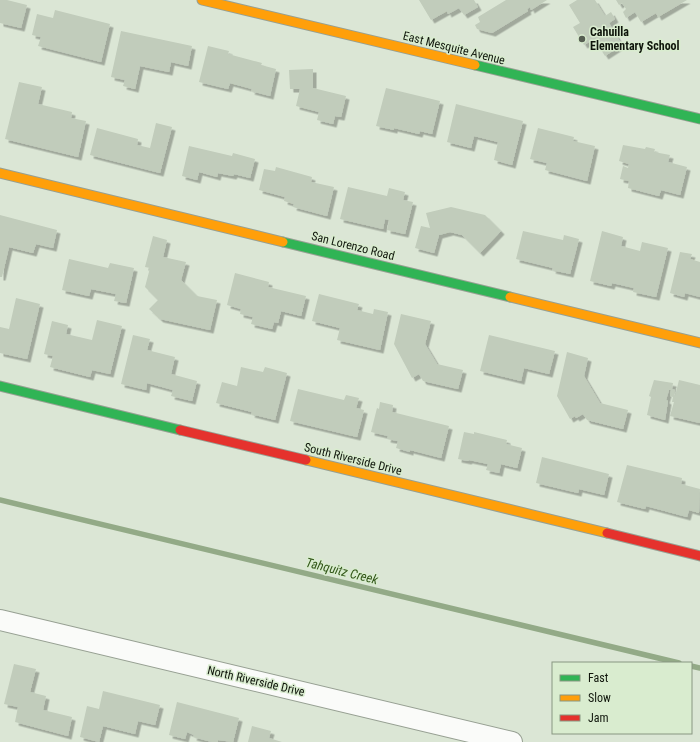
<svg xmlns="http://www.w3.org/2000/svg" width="700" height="742" font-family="'Roboto Condensed',sans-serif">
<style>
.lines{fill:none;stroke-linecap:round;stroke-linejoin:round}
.stream{stroke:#93aa87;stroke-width:5.5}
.building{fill:#c1ccbb;filter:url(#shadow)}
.street-casing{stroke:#97a093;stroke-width:22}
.fast-casing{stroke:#97a093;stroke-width:11}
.slow-casing{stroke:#97a093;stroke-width:11}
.jam-casing{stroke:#97a093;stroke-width:11}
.street{stroke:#fafbf9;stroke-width:20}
.fast{stroke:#30b455;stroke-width:9}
.slow{stroke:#ff9f0a;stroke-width:9}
.jam{stroke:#e5322d;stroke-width:9}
.poi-dot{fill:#565e52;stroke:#d9eccf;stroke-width:1.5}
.labels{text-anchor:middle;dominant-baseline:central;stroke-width:3;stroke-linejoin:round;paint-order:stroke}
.poi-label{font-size:12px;font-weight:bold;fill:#0f150b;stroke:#d9eccf;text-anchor:start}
.street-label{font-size:12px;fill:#0f150b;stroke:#d9eccf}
.water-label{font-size:13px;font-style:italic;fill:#315617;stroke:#d9eccf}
</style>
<defs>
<filter id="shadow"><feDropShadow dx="3.5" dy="3.5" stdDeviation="0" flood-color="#0004"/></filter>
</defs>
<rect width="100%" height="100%" fill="#dbe6d5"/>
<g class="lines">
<!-- stream -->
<g class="stream">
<polyline points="0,500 679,663"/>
<polyline points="691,666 700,668"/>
</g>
</g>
<!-- building -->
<g class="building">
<polygon points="0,0 7,0 27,5 21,28 0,23"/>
<polygon points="419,0 474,0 478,7 464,15 459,8 448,14 447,11 431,20"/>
<polygon points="506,0 547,0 531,10 530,7 527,9 528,11 492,33 477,29 475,25 480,22 478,17"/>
<polygon points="577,0 595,0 605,16 611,12 615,19 609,23 622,45 605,56 594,39 584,45 573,27 580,23 569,5"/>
<polygon points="616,0 687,0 658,17 656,13 641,22 635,12 626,18 623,12 626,9 622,3 619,5"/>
<polygon points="55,10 110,24 101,62 38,46 41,37 32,35 37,14 53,18"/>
<polygon points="121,31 192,46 188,66 171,62 169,72 140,66 135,89 123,86 125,80 111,77"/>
<polygon points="208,46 229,51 228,54 262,63 261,65 276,69 270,96 251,91 252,89 230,83 228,89 199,82"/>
<polygon points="313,69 313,88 346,96 341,117 335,116 333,124 317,120 319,112 296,106 300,89 290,89 289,70"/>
<polygon points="19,82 42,87 38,104 72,112 71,118 86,121 78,157 5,139"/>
<polygon points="386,88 440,101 432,134 420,131 419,134 394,128 394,130 376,126"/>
<polygon points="456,104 523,121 512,165 494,160 498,142 474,136 471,148 447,142"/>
<polygon points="156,123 172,127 160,173 90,155 97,128 138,139 137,145 150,148"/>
<polygon points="538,128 574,137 573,141 595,146 587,181 545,170 547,163 530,159"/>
<polygon points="623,145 645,149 646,147 655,149 654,152 670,155 668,162 687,167 680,195 661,190 659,196 628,188 629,181 620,179 623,166 628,168 629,164 619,161"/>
<polygon points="189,146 232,156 233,153 255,159 250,178 234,174 233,176 218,173 217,177 199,172 197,180 182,176"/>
<polygon points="276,167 312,177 311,182 334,187 327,216 293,207 294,204 284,201 285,197 259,190 264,169 275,171"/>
<polygon points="348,187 387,196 389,188 405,192 403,200 413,202 405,234 387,230 389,220 385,219 383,229 340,219"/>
<polygon points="451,207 485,215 501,231 480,253 462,235 450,232 439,235 434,253 415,248 421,226 430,228 426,213"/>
<polygon points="0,215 57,230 53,248 36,244 33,253 9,247 2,277 0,277"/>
<polygon points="523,231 563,240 564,235 579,239 570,274 552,270 553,268 516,259"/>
<polygon points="602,231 623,237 621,246 640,251 642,242 668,248 656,297 633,292 634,288 612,283 611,286 590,281"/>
<polygon points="153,236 167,240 163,257 186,262 181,280 197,296 217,300 210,330 160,319 149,309 158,300 145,287 150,268 145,267"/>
<polygon points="680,252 692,254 690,259 700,262 700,297 685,293 684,297 670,293"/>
<polygon points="69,259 108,268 110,263 134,268 126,303 114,301 116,294 91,289 89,296 62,290"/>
<polygon points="235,273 269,282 268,287 306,296 301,316 281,311 278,323 274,322 272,329 251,324 253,317 240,314 241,309 227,305"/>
<polygon points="319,294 359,304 357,310 373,314 374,309 388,312 380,350 337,340 340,328 312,321"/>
<polygon points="16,298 40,304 27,359 0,353 0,327 9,329"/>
<polygon points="401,314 431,321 425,344 437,364 463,370 458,389 423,381 419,374 412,378 394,344"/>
<polygon points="97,320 122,326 110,374 92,370 90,377 50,367 53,356 44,354 52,321 68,325 66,334 92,340"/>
<polygon points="133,335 150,339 147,350 175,357 171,374 197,381 192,401 171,396 173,390 147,383 146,390 121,384"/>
<polygon points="489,335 555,351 549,374 524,368 521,381 480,371"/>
<polygon points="567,352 588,358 584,376 600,403 628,410 623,429 587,420 583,414 576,418 575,416 570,419 557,396"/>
<polygon points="241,367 263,372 265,367 287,373 275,420 251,414 252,412 216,403 222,382 237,386"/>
<polygon points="654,380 673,383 672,389 675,390 674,396 675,396 679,380 700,385 700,423 670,416 674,402 672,402 673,397 670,396 671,390 669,390 666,400 668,401 665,420 647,415 651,397 649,396"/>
<polygon points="298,389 344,400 346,395 359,398 356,408 364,410 357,437 290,421"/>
<polygon points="380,402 393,405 392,412 449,426 441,458 410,450 410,452 396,448 398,441 387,439 388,436 371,432 377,408 379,409"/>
<polygon points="464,432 474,434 474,432 507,440 506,444 522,448 517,468 501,464 499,473 486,470 488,464 469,460 468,461 458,459"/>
<polygon points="542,457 609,474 604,495 579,489 578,493 536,483"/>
<polygon points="627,465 682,478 681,484 700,489 699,513 689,510 687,517 646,506 645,509 617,502"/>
<polygon points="14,664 36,669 30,692 46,696 43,710 72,717 68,736 15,722 18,707 4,704"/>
<polygon points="103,691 160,705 155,725 138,721 135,734 103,726 99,742 80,737 87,706 99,709"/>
<polygon points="177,702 239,718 233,742 218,740 218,742 212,742 193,737 194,735 187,732 185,739 169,735"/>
<polygon points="252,726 271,731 269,738 282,742 248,742"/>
</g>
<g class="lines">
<defs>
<polyline id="street" points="0,620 512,742"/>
<g id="fast">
<polyline points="475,65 700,119"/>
<polyline points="283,242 510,297"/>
<polyline points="0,386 180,430"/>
</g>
<g id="slow">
<polyline points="202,0 475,65"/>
<polyline points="0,173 283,242"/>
<polyline points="510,297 700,343"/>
<polyline points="306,460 607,533"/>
</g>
<g id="jam">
<polyline points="180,430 306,460"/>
<polyline points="607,533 700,556"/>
</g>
</defs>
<!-- street casing -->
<use href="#street" class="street-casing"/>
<!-- fast casing -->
<use href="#fast" class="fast-casing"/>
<!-- slow casing -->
<use href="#slow" class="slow-casing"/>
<!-- jam casing -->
<use href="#jam" class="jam-casing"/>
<!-- street -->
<use href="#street" class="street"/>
<!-- fast -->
<use href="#fast" class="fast"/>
<!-- slow -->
<use href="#slow" class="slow"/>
<!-- jam -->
<use href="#jam" class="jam"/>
</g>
<!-- markers -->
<circle class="poi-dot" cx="582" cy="39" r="4"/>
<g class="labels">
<!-- poi labels -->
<g class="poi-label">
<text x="590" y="32">Cahuilla<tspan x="590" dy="14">Elementary School</tspan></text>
</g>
<!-- street labels -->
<g class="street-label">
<text transform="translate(454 48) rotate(14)">East Mesquite Avenue</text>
<text transform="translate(353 246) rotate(14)">San Lorenzo Road</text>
<text transform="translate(353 459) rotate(14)">South Riverside Drive</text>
<text transform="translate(256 681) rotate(13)">North Riverside Drive</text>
</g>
<!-- water labels -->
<g class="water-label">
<text transform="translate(342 571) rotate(14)">Tahquitz Creek</text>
</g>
</g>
<!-- legend -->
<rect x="552" y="662" width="140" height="72" fill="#d9eccf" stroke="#889681"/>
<rect x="560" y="675" width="20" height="6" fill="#30b455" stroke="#889681"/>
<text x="588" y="682" font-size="12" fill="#0f150b">Fast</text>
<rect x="560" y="695" width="20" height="6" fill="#ff9f0a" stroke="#889681"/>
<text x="588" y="702" font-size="12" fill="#0f150b">Slow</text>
<rect x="560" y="715" width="20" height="6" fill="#e5322d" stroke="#889681"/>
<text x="588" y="722" font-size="12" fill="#0f150b">Jam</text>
</svg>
